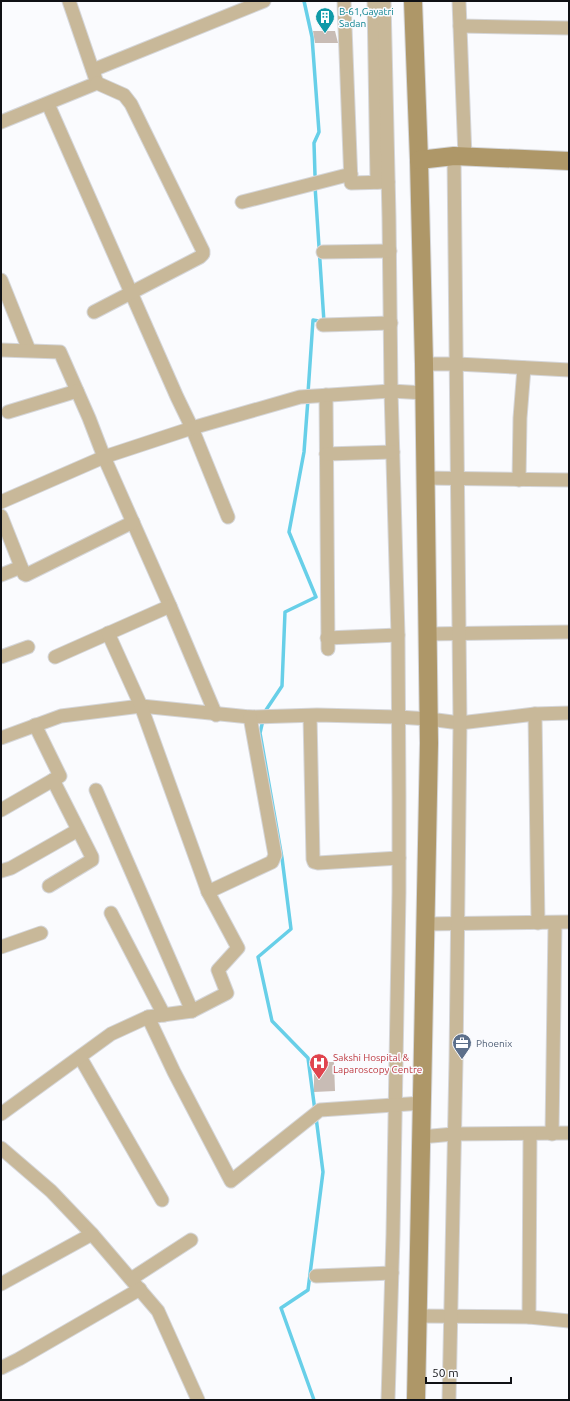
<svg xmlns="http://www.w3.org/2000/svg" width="570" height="1401" font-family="Ubuntu,sans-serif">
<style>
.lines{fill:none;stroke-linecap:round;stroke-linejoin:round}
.stream{stroke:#67cfe8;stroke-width:3.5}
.building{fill:#c8bcb5}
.street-casing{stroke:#d5d6d9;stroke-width:15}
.secondary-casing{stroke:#d5d6d9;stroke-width:20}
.street{stroke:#c8b899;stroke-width:13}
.secondary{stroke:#ae9768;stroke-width:18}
.labels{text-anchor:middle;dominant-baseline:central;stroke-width:3;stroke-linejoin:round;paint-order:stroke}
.culture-label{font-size:10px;fill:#0d838f;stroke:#fafbfe;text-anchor:start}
.service-label{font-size:10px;fill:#4e5e75;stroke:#fafbfe;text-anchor:start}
.health-label{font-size:10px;fill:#be3a42;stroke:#fafbfe;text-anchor:start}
</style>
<rect width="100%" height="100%" fill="#fafbfe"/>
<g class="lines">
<!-- stream -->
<g class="stream">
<polyline points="304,1 312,37 319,132 314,143 315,175"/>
<polyline points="308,393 313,320 324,322 315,186"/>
<polyline points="264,713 282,686 285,612 316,597 289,532 304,452 308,399"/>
<polyline points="263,720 260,733 282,858 291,929 258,957 272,1021 308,1058 315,1111"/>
<polyline points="314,1400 281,1308 308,1290 323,1172 316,1117"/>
</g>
</g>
<!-- building -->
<g class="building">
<polygon points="313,31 335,31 338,43 315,43"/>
<polygon points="325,1062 334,1062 335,1091 314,1092 314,1072 325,1072"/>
</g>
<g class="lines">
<defs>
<g id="street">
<polyline points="344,1 351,183 388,182"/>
<polyline points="374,1 377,182"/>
<polyline points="384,1 389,218 391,391 398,635 399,796 399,892 393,1234 388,1400"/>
<polyline points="459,1 465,157"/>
<polyline points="460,26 569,28"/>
<polyline points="93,70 264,1"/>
<polyline points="48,104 177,397 192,428 228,517"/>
<polyline points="1,122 97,83 69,1"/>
<polyline points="242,202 351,174"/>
<polyline points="323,252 390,251"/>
<polyline points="1,280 29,350"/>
<polyline points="94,312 200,257 203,254 203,251 131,104 124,95 97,83"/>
<polyline points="323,325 391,323"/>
<polyline points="1,350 60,352 89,418 104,457 170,606"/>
<polyline points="424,364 457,364 569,370"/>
<polyline points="326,395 328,649"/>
<polyline points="8,412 77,391"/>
<polyline points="326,454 393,452"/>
<polyline points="426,478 569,480"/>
<polyline points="519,480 520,418 524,368"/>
<polyline points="1,502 104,457 192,428 300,397 391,391 425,393"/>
<polyline points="1,516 24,574 26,575 133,522"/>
<polyline points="1,575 21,567"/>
<polyline points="427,634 569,632"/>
<polyline points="327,638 398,635"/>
<polyline points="1,657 28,647"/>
<polyline points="55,657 170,606 216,715"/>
<polyline points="535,714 538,923"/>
<polyline points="310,716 313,859 314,862 318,863 399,858"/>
<polyline points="1,738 61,716 141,706 250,717 317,715 398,717 429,719 460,723 535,714 569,713"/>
<polyline points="96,790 192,1011"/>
<polyline points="1,810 60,776 35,725"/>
<polyline points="1,871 11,868 78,830"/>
<polyline points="49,886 92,860 92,857 53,780"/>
<polyline points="208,892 272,862 275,855 250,717"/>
<polyline points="111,913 164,1015"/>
<polyline points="426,924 569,922"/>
<polyline points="1,947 41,933"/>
<polyline points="148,1017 174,1072 231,1181 320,1110 423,1103"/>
<polyline points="80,1057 162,1200"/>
<polyline points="1,1114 111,1034 148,1017 192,1011 227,993 218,970 238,948 208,892 141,706 108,633"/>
<polyline points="552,1134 555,923"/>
<polyline points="421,1137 454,1134 569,1133"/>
<polyline points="1,1148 51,1191 92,1234 158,1311 198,1400"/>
<polyline points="316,1276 392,1273"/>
<polyline points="131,1279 191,1240"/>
<polyline points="1,1284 92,1234"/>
<polyline points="418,1316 529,1317 569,1321"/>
<polyline points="529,1317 530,1134"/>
<polyline points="1,1368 19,1359 140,1289"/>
<polyline points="449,1400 456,1061 460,723 454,156"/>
</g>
<g id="secondary">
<polyline points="413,1 419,160 424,364 429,743 416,1400"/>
<polyline points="419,160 454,156 569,161"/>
</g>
</defs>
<!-- street casing -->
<use href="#street" class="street-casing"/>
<!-- secondary casing -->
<use href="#secondary" class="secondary-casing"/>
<!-- street -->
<use href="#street" class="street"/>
<!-- secondary -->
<use href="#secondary" class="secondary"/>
</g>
<!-- icons -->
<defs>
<symbol id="building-pin" viewBox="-11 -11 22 30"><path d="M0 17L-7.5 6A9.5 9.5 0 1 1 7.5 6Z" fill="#0f9aa8" stroke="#fafbfe"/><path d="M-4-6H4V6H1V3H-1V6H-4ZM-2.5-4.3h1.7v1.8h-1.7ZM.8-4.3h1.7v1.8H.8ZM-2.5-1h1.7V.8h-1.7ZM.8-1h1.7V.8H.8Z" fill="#fff"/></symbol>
<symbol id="office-pin" viewBox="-11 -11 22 30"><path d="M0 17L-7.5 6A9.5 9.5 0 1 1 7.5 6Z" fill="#5c6f8a" stroke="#fafbfe"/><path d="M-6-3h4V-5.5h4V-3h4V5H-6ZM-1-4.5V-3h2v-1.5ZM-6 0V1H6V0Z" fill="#fff"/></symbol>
<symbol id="hospital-pin" viewBox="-11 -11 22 30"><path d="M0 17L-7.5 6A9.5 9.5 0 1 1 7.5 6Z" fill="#e0444e" stroke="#fafbfe"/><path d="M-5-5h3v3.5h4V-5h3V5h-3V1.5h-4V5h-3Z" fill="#fff"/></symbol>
</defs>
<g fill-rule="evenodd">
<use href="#building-pin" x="314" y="6" width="22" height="30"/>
<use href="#office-pin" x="451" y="1032" width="22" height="30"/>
<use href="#hospital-pin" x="308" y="1052" width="22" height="30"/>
</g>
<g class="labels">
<!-- culture labels -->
<g class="culture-label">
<text x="339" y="11">B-61,Gayatri<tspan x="339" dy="12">Sadan</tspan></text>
</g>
<!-- service labels -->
<g class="service-label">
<text x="476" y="1043">Phoenix</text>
</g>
<!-- health labels -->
<g class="health-label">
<text x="333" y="1057">Sakshi Hospital &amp;<tspan x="333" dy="12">Laparoscopy Centre</tspan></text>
</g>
</g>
<!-- border -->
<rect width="570" height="1401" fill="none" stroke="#101115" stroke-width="4"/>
<!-- scale -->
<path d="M426 1377v6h85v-6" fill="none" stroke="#101115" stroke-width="2"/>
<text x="432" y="1377" font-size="12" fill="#101115" stroke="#fafbfe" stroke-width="3" paint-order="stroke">50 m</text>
</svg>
